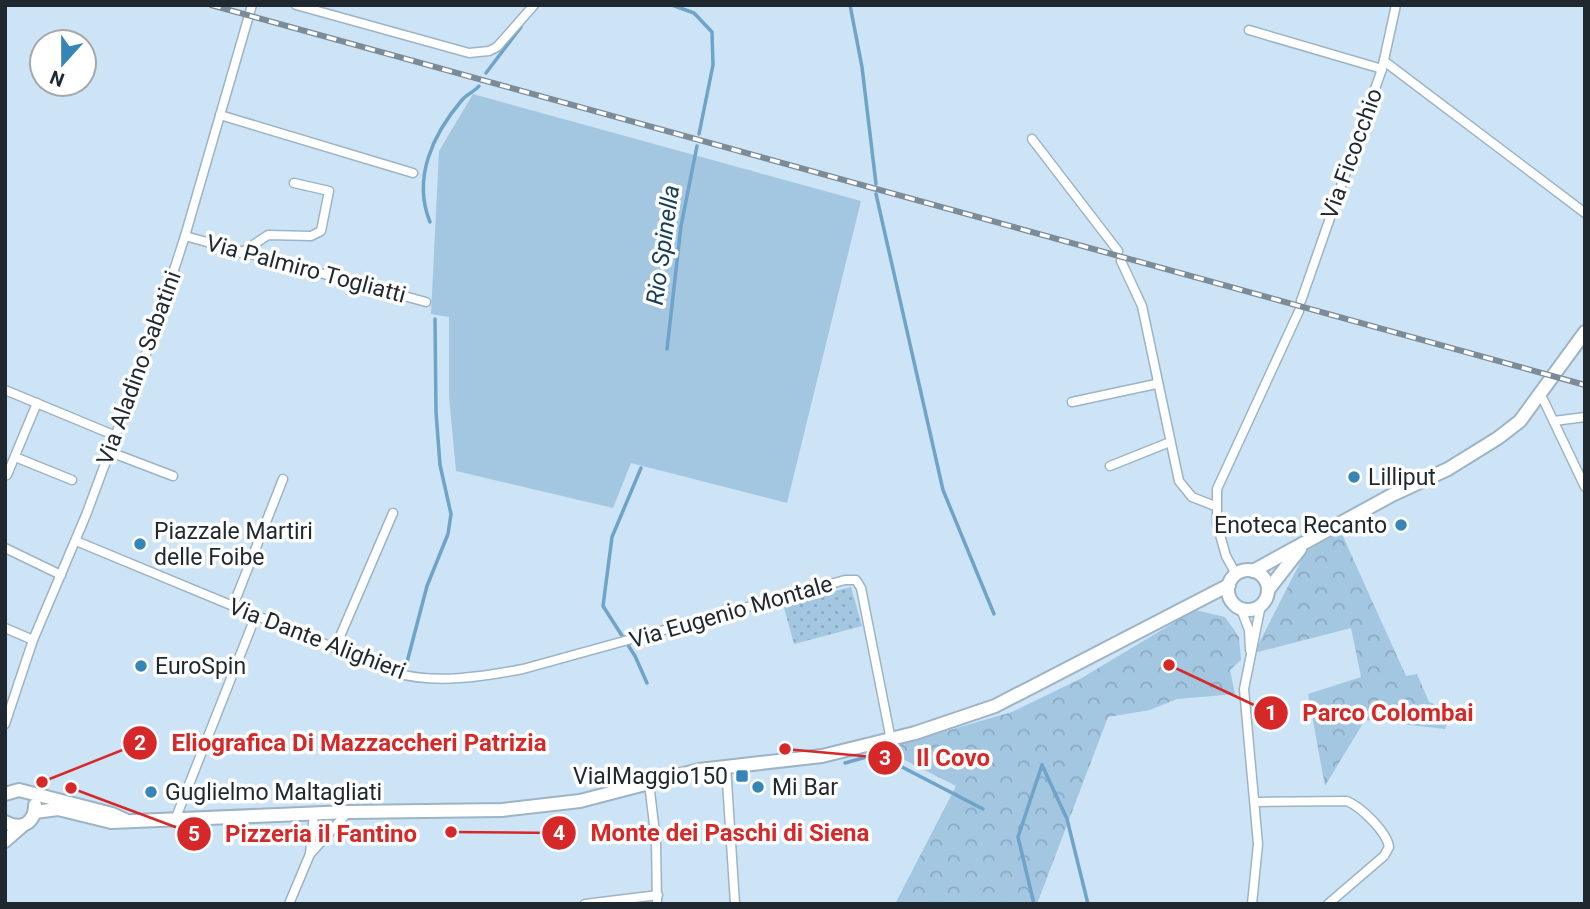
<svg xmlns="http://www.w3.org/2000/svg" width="1590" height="909" font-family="Roboto,sans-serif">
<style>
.grass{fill:url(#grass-dots)}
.park{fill:url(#park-crowns)}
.pitch{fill:#a3c6e1}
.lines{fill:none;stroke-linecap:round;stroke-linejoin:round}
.stream{stroke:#6fa3c8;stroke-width:3.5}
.street-casing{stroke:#9db4c5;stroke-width:11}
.secondary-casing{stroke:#9db4c5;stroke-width:16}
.primary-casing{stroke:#9db4c5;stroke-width:16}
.street{stroke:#fff;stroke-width:8}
.secondary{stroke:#fff;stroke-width:12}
.primary{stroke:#fff;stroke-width:12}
.rail-casing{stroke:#7b8c98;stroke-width:6}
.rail{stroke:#fff;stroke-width:3.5;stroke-dasharray:10;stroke-linecap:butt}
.poi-dot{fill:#3785b7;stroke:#fff;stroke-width:2.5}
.labels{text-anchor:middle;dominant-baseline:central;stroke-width:7;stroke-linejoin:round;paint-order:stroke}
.street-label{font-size:23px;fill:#1f282e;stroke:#fff}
.poi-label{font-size:23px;fill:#1f282e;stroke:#fff;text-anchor:start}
.water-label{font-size:24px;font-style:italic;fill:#153e58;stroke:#fff}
.leader{fill:none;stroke:#d62828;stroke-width:2.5}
.callout-dot{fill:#d62828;stroke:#fff;stroke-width:2.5}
.mark-label{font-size:21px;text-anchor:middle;font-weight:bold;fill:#fff}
.callout-label{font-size:24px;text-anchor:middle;font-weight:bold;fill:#d62828;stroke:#fff;stroke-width:7;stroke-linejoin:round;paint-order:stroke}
</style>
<defs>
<pattern id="grass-dots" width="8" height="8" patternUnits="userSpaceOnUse" patternTransform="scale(1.75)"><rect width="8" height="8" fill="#a3c6e1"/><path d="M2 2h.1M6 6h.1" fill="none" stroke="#8caac1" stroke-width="1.8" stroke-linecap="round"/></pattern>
<pattern id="park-crowns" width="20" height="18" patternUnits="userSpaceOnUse" patternTransform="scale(1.75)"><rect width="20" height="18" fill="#a3c6e1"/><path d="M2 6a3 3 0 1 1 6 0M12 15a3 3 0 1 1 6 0" fill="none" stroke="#8caac1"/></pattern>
</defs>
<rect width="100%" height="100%" fill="#cde4f6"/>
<!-- grass -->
<polygon class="grass" points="851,587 862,626 794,644 783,604"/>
<!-- park -->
<g class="park">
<polygon points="1341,532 1406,676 1417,674 1429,702 1445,708 1449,717 1445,729 1365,720 1325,786 1308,694 1361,677 1351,628 1254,653 1306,551"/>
<polygon points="1195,610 1225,617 1239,637 1241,660 1230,670 1235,694 1177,699 1150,710 1108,717 1037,904 895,904 956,786 883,749 1012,712 1080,679"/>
</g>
<!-- pitch -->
<polygon class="pitch" points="473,94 861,201 787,503 631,463 613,508 456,471 449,397 449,317 431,314 439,151"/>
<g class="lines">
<!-- stream -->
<g class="stream">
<polyline points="672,5 694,13 712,32 713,65 699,134"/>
<polyline points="850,5 862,67 876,184"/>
<polyline points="486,73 521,27"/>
<polyline points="876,194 943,490 994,614"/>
<path d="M430,222C412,178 433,134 462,100C467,94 474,92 479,86"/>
<polyline points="667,349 681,226 697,146"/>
<polyline points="641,468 612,537 603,606 635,656 647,683"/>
<polyline points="406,666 427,586 448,534 451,514 440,465 436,412 435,319"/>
<polyline points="845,763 877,754 983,809"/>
<polyline points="1042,765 1067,819 1088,904"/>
<polyline points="1034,904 1018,837 1042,765"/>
</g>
<defs>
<g id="street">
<polyline points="296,5 469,53 489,51 497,47 534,5"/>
<polyline points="1249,30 1382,69"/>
<polyline points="1384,61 1585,213"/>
<polyline points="220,115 413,173"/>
<polyline points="1032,139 1118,251"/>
<polyline points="185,236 426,302"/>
<polyline points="241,253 268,235 311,236 321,231 329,191 294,183"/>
<polyline points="1121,261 1142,306 1179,481 1192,497 1215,506"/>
<polyline points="1301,301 1382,69 1396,5"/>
<polyline points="5,390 116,436"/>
<polyline points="1541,395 1585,487"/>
<polyline points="1072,402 1156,384"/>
<polyline points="1554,421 1585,417"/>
<polyline points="110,452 173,476"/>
<polyline points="15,457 72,480"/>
<polyline points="1110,466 1170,442"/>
<polyline points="7,475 37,403"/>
<path d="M76,541L395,673C436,684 482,677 523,669L845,580H856L861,588L891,740"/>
<polyline points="5,548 61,575"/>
<polyline points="1236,574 1226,556 1217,524 1217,489 1299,311"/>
<polyline points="233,606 283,479"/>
<polyline points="1241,609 1249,630 1250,650"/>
<polyline points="5,628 33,640"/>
<polyline points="335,648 393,513"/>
<polyline points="5,724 33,640 86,515 154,332 185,236 252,5"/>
<polyline points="726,766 735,904"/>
<polyline points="649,783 656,841 657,904"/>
<path d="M1256,802L1347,801C1361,807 1387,832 1389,847L1384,856L1328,904"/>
<polyline points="175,820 256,615"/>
<polyline points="310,854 348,812"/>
<polyline points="289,904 310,854 314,813"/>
<polyline points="585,904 658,895"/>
<polyline points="1252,904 1258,844 1244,689 1261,605"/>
</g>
<polyline id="secondary" points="5,841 22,826"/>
<g id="primary">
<circle cx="1248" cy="590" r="20"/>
<polyline points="1253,571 1392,495 1448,469 1498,438 1520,421 1585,332"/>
<polyline points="1268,590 1300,549"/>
<polyline points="5,794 19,790 112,814 125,820"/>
<polyline points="35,812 58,809 111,822 348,812 502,810 580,801 699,770 822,756 915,733 995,706 1229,585"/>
<path d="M5,822C21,831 35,823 35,805"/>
</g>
</defs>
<!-- street casing -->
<use href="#street" class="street-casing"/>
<!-- secondary casing -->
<use href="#secondary" class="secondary-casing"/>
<!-- primary casing -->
<use href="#primary" class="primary-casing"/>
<!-- street -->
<use href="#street" class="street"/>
<!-- secondary -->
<use href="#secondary" class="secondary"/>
<!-- primary -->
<use href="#primary" class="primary"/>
<defs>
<polyline id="rail" points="211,5 1585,385"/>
</defs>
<!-- rail casing -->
<use href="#rail" class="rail-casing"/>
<!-- rail -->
<use href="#rail" class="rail"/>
</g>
<!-- markers -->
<g class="poi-dot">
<circle cx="1354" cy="477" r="7"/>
<circle cx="1401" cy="525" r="7"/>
<circle cx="140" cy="544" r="7"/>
<circle cx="141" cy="666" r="7"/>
<rect x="735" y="769" width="14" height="14" rx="3.5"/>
<circle cx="758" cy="787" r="7"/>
<circle cx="151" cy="792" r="7"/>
</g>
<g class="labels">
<!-- street labels -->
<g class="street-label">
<text transform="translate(1352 154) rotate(-70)">Via Ficocchio</text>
<text transform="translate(306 269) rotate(15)">Via Palmiro Togliatti</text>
<text transform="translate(139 368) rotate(-70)">Via Aladino Sabatini</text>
<text transform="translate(731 612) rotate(-16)">Via Eugenio Montale</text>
<text transform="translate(317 639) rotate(21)">Via Dante Alighieri</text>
</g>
<!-- poi labels -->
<g class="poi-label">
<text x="1368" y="477">Lilliput</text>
<text x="1387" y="525" text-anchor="end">Enoteca Recanto</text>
<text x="154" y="531">Piazzale Martiri<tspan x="154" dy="26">delle Foibe</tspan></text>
<text x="155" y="666">EuroSpin</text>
<text x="728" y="776" text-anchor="end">ViaIMaggio150</text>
<text x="772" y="787">Mi Bar</text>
<text x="165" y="792">Guglielmo Maltagliati</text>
</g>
<!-- water labels -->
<g class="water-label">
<text transform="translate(663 245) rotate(-82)">Rio Spinella</text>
</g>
</g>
<!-- callouts -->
<path class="leader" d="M1169 665L1271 713M42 782L140 743M785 749L885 758M451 832L559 833M71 788L194 834"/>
<g class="callout-dot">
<circle cx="1169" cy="665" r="7"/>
<circle cx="42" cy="782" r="7"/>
<circle cx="785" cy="749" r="7"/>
<circle cx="451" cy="832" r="7"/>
<circle cx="71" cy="788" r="7"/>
<circle cx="1271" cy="713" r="18"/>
<circle cx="140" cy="743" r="18"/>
<circle cx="885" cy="758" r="18"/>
<circle cx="559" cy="833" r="18"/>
<circle cx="194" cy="834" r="18"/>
</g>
<g class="mark-label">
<text x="1271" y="720">1</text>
<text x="140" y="750">2</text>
<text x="885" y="765">3</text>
<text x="559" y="840">4</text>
<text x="194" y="841">5</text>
</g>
<g class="callout-label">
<text x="1388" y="721">Parco Colombai</text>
<text x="359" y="751">Eliografica Di Mazzaccheri Patrizia</text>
<text x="953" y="766">Il Covo</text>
<text x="730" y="841">Monte dei Paschi di Siena</text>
<text x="321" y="842">Pizzeria il Fantino</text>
</g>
<!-- border -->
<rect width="1590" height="909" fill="none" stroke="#1f282e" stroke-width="14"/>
<!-- north arrow -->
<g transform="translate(63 63) rotate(201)"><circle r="33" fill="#ffffff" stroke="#a5a9ab" stroke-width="2"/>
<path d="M0-5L12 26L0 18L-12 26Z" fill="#3785b7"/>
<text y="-10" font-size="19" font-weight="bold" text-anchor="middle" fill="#1f282e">N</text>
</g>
</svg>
